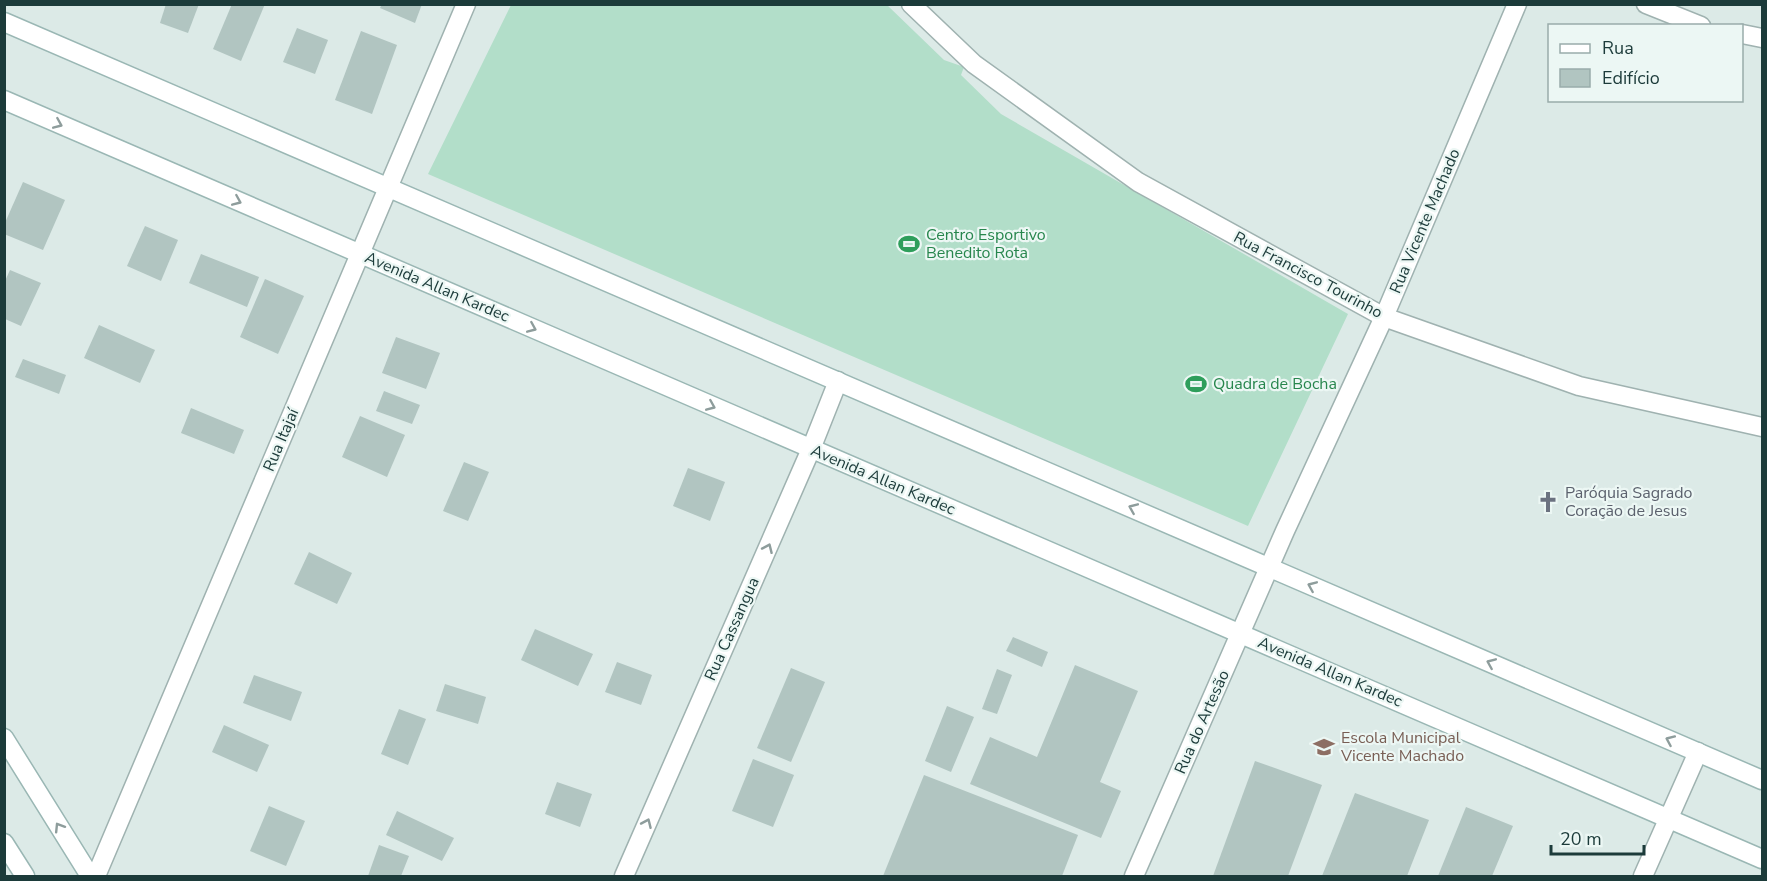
<svg xmlns="http://www.w3.org/2000/svg" width="1767" height="881" font-family="'Nunito Sans',sans-serif">
<style>
.pitch{fill:#b2dec9}
.building{fill:#b1c5c1}
.lines{fill:none;stroke-linecap:round;stroke-linejoin:round}
.street-casing{stroke:#9fb2b0;stroke-width:21}
.secondary-casing{stroke:#9ab7b4;stroke-width:21}
.street{stroke:#fff;stroke-width:18}
.secondary{stroke:#fff;stroke-width:18}
.oneway{stroke:#8e9d9c}
.labels{text-anchor:middle;dominant-baseline:central;stroke-width:4.5;stroke-linejoin:round;paint-order:stroke}
.street-label{font-size:16px;fill:#1c3b3a;stroke:#ecf7f4}
.leisure-label{font-size:16px;fill:#27864d;stroke:#ecf7f4;text-anchor:start}
.worship-label{font-size:16px;fill:#5b616d;stroke:#ecf7f4;text-anchor:start}
.education-label{font-size:16px;fill:#785e54;stroke:#ecf7f4;text-anchor:start}
</style>
<rect width="100%" height="100%" fill="#dceae7"/>
<!-- pitch -->
<polygon class="pitch" points="511,5 887,5 944,60 964,67 961,75 1001,114 1348,314 1248,526 428,174"/>
<!-- building -->
<g class="building">
<polygon points="166,4 199,4 188,33 160,23"/>
<polygon points="232,4 265,4 241,61 213,49"/>
<polygon points="382,4 422,4 415,23 380,8"/>
<polygon points="297,28 328,40 315,74 283,62"/>
<polygon points="361,31 397,45 372,114 335,100"/>
<polygon points="23,182 65,200 43,250 4,234 4,225"/>
<polygon points="145,226 178,240 161,281 127,266"/>
<polygon points="201,254 259,277 247,307 189,283"/>
<polygon points="10,270 41,283 21,326 5,319 5,281"/>
<polygon points="265,279 304,296 278,354 240,337"/>
<polygon points="99,325 155,350 140,383 84,358"/>
<polygon points="396,337 440,353 426,389 382,373"/>
<polygon points="23,359 66,375 59,394 15,377"/>
<polygon points="384,391 420,405 412,424 376,411"/>
<polygon points="191,408 244,430 234,454 181,433"/>
<polygon points="360,416 405,435 387,477 342,457"/>
<polygon points="464,462 489,472 468,521 443,511"/>
<polygon points="688,468 725,482 710,521 673,506"/>
<polygon points="309,552 352,573 337,604 294,584"/>
<polygon points="535,629 593,654 578,686 521,660"/>
<polygon points="1013,637 1048,652 1042,667 1006,651"/>
<polygon points="617,662 652,675 641,705 605,692"/>
<polygon points="1075,665 1138,691 1100,782 1121,791 1101,838 970,784 990,737 1037,757"/>
<polygon points="791,668 825,682 791,762 757,748"/>
<polygon points="997,669 1012,675 997,714 982,709"/>
<polygon points="254,675 302,692 291,721 243,703"/>
<polygon points="445,684 486,697 478,724 436,711"/>
<polygon points="947,706 974,717 951,772 925,761"/>
<polygon points="399,709 426,719 408,765 381,754"/>
<polygon points="224,725 269,745 257,772 212,752"/>
<polygon points="753,759 794,775 773,827 732,811"/>
<polygon points="1255,761 1322,785 1288,876 1213,876"/>
<polygon points="924,775 1078,835 1062,876 883,876"/>
<polygon points="557,782 592,794 580,827 545,814"/>
<polygon points="1355,793 1429,820 1407,876 1322,876"/>
<polygon points="269,806 305,821 286,866 250,851"/>
<polygon points="1466,807 1513,826 1492,876 1438,876"/>
<polygon points="397,811 454,838 442,861 386,835"/>
<polygon points="379,845 409,856 401,876 368,876"/>
</g>
<g class="lines">
<defs>
<g id="street">
<polyline points="911,4 974,64 1138,182 1384,317 1579,386 1762,427"/>
<polyline points="1646,4 1701,26"/>
<polyline points="1742,34 1762,38"/>
<polyline points="96,876 466,4"/>
<polyline points="624,876 811,449 838,381"/>
<polyline points="1134,876 1285,531 1384,317 1517,4"/>
<polyline points="1643,876 1698,752"/>
</g>
<g id="secondary">
<polyline points="4,22 1762,780"/>
<polyline points="4,100 1762,859"/>
<polyline points="4,738 90,876"/>
<polyline points="4,843 25,876"/>
</g>
</defs>
<!-- street casing -->
<use href="#street" class="street-casing"/>
<!-- secondary casing -->
<use href="#secondary" class="secondary-casing"/>
<!-- street -->
<use href="#street" class="street"/>
<!-- secondary -->
<use href="#secondary" class="secondary"/>
</g>
<!-- one-way arrows -->
<defs><path id="oneway-chevron" d="M-2-3.5L2.5 0L-2 3.5" fill="none" stroke-width="1.6" stroke-linecap="round" stroke-linejoin="round" transform="scale(1.5)"/></defs>
<g class="oneway">
<use href="#oneway-chevron" transform="translate(58 124) rotate(23)"/>
<use href="#oneway-chevron" transform="translate(237 201) rotate(23)"/>
<use href="#oneway-chevron" transform="translate(532 328) rotate(23)"/>
<use href="#oneway-chevron" transform="translate(711 406) rotate(23)"/>
<use href="#oneway-chevron" transform="translate(1133 508) rotate(-157)"/>
<use href="#oneway-chevron" transform="translate(768 548) rotate(-66)"/>
<use href="#oneway-chevron" transform="translate(1312 586) rotate(-157)"/>
<use href="#oneway-chevron" transform="translate(1491 663) rotate(-157)"/>
<use href="#oneway-chevron" transform="translate(1670 740) rotate(-156)"/>
<use href="#oneway-chevron" transform="translate(647 823) rotate(-66)"/>
<use href="#oneway-chevron" transform="translate(59 827) rotate(-122)"/>
</g>
<!-- icons -->
<defs>
<symbol id="stadium-bare" viewBox="-9 -9 18 18"><path d="M0-5a6.5 5 0 1 0 0 10a6.5 5 0 1 0 0-10ZM-3.5-1.8h7v3.6h-7Z" fill="#2e9e5b" stroke="#ecf7f4" stroke-width="2.5" paint-order="stroke"/></symbol>
<symbol id="church-bare" viewBox="-9 -9 18 18"><path d="M-1.2-6h2.4v3.5h3.3v2.4h-3.3V6h-2.4V-.1h-3.3v-2.4h3.3Z" fill="#6b7280" stroke="#ecf7f4" stroke-width="2.5" paint-order="stroke"/></symbol>
<symbol id="school-bare" viewBox="-9 -9 18 18"><path d="M0-5L7-2L0 1L-7-2ZM-4 1L0 2.5L4 1V4Q0 6-4 4Z" fill="#8d6e63" stroke="#ecf7f4" stroke-width="2.5" paint-order="stroke"/></symbol>
</defs>
<g fill-rule="evenodd">
<use href="#stadium-bare" x="894" y="229" width="30" height="30"/>
<use href="#stadium-bare" x="1181" y="369" width="30" height="30"/>
<use href="#church-bare" x="1533" y="487" width="30" height="30"/>
<use href="#school-bare" x="1309" y="732" width="30" height="30"/>
</g>
<g class="labels">
<!-- street labels -->
<g class="street-label">
<text transform="translate(1425 221) rotate(-67)">Rua Vicente Machado</text>
<text transform="translate(1308 275) rotate(28)">Rua Francisco Tourinho</text>
<text transform="translate(437 287) rotate(23)">Avenida Allan Kardec</text>
<text transform="translate(281 440) rotate(-67)">Rua Itajaí</text>
<text transform="translate(883 480) rotate(23)">Avenida Allan Kardec</text>
<text transform="translate(732 629) rotate(-66)">Rua Cassangua</text>
<text transform="translate(1330 672) rotate(23)">Avenida Allan Kardec</text>
<text transform="translate(1202 722) rotate(-66)">Rua do Artesão</text>
</g>
<!-- leisure labels -->
<g class="leisure-label">
<text x="926" y="235">Centro Esportivo<tspan x="926" dy="18">Benedito Rota</tspan></text>
<text x="1213" y="384">Quadra de Bocha</text>
</g>
<!-- worship labels -->
<g class="worship-label">
<text x="1565" y="493">Paróquia Sagrado<tspan x="1565" dy="18">Coração de Jesus</tspan></text>
</g>
<!-- education labels -->
<g class="education-label">
<text x="1341" y="738">Escola Municipal<tspan x="1341" dy="18">Vicente Machado</tspan></text>
</g>
</g>
<!-- border -->
<rect width="1767" height="881" fill="none" stroke="#1c3b3a" stroke-width="12"/>
<!-- legend -->
<rect x="1548" y="24" width="195" height="78" fill="#ecf7f4" stroke="#99acaa" stroke-width="1.5"/>
<rect x="1560" y="44" width="30" height="9" fill="#ffffff" stroke="#99acaa" stroke-width="1.5"/>
<text x="1602" y="54" font-size="18" fill="#1c3b3a">Rua</text>
<rect x="1560" y="69" width="30" height="18" fill="#b1c5c1" stroke="#99acaa" stroke-width="1.5"/>
<text x="1602" y="84" font-size="18" fill="#1c3b3a">Edifício</text>
<!-- scale -->
<path d="M1551 845v9h93v-9" fill="none" stroke="#1c3b3a" stroke-width="3"/>
<text x="1560" y="845" font-size="18" fill="#1c3b3a" stroke="#ecf7f4" stroke-width="4.5" paint-order="stroke">20 m</text>
</svg>
